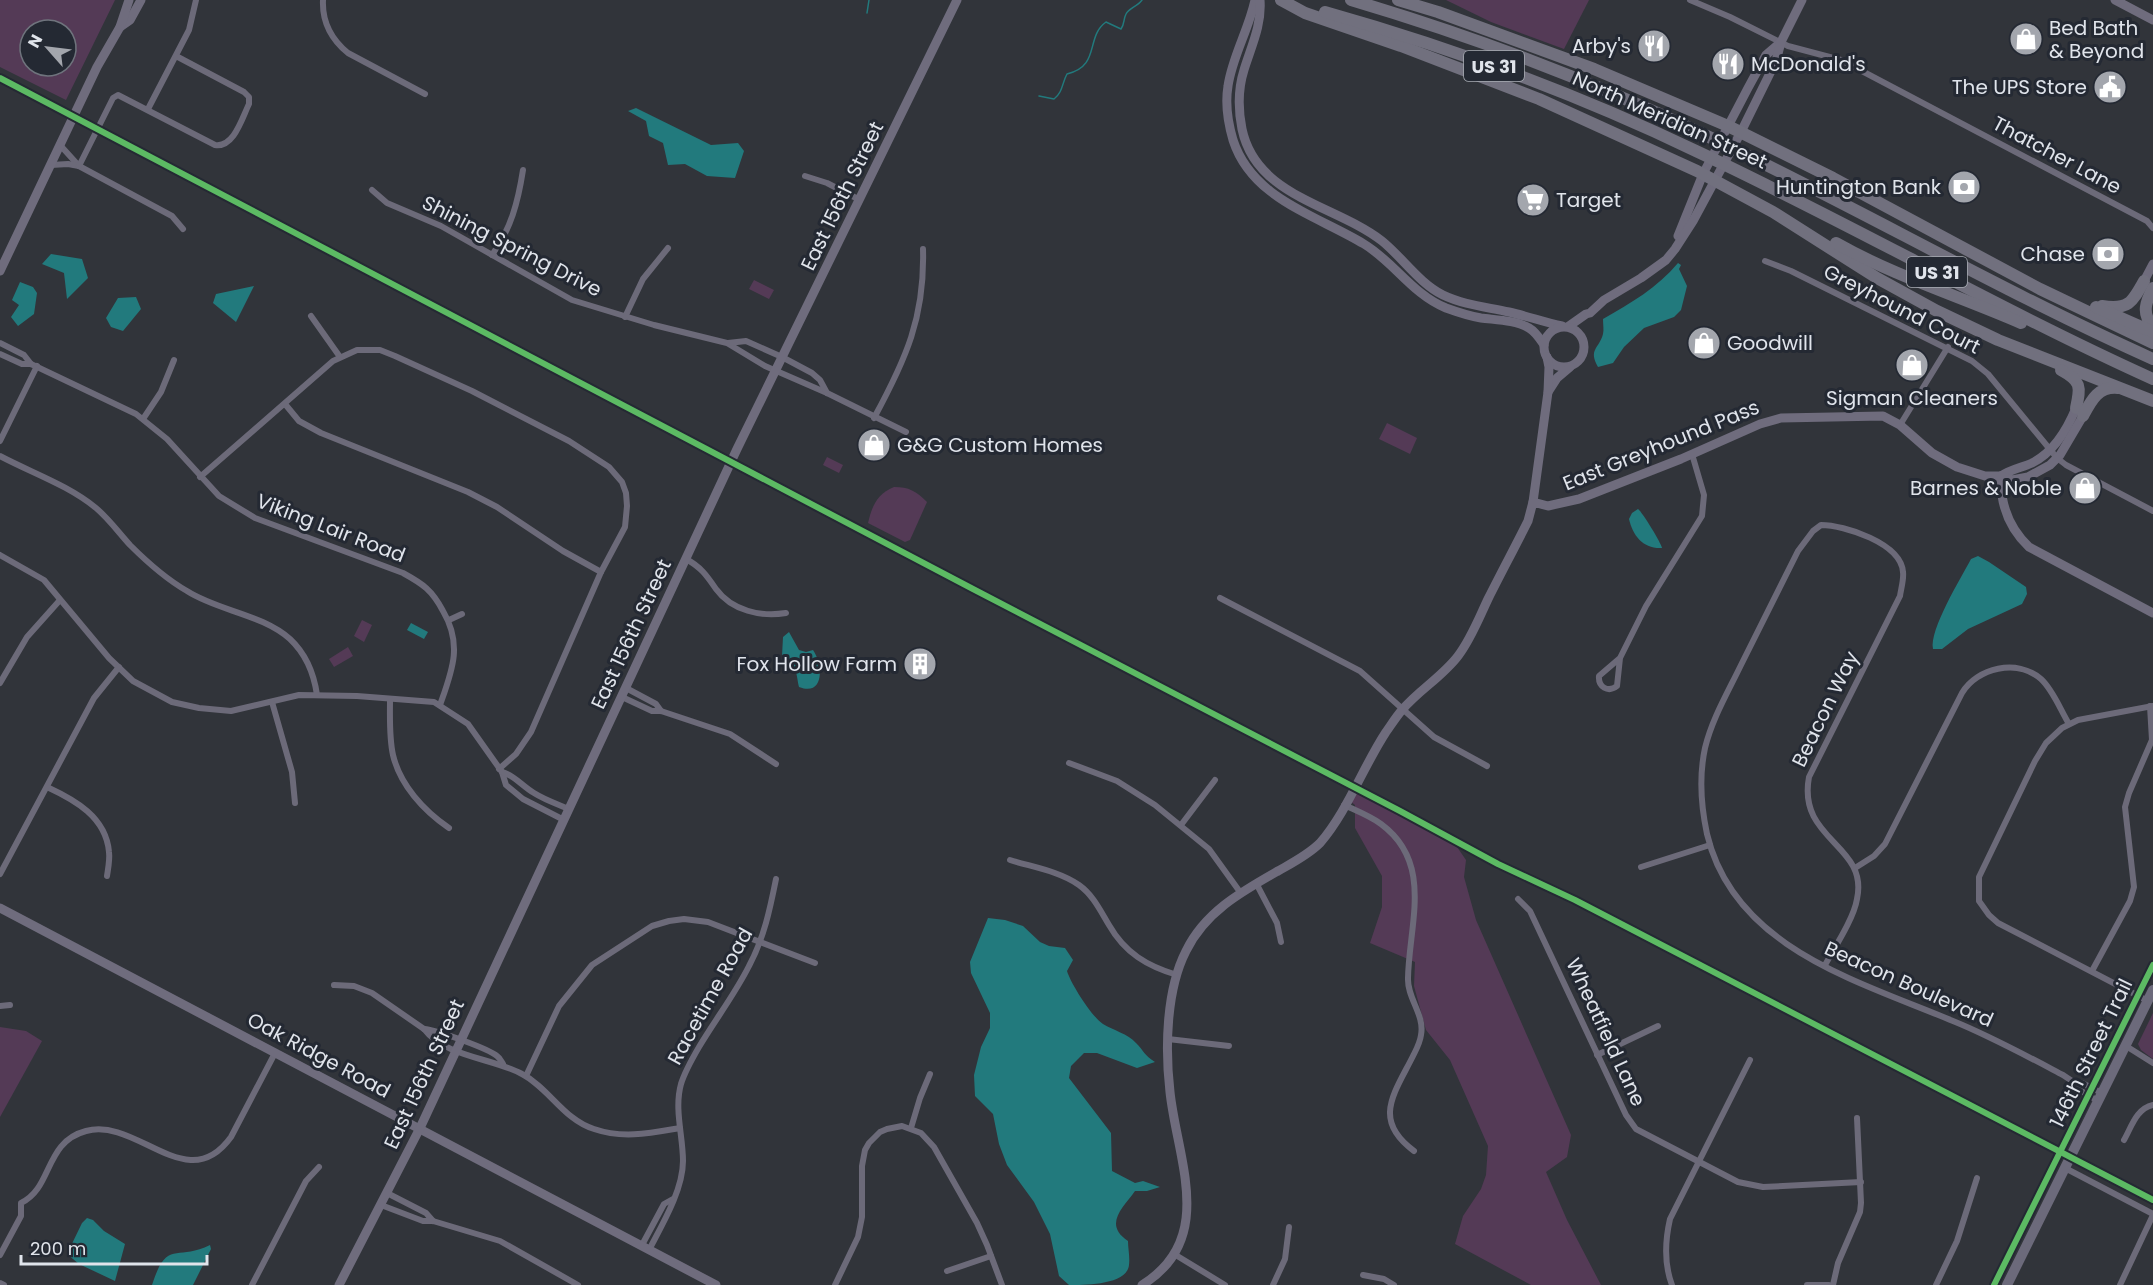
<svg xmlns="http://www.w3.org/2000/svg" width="2153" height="1285" font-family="Poppins,sans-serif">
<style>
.green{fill:#543a56;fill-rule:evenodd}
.water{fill:#227a7d}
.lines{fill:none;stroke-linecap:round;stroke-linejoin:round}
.stream{stroke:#227a7d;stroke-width:1.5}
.street{stroke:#6c6a79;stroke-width:6}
.secondary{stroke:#6f6c7d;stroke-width:9}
.primary{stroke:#6c6a7b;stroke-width:10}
.highway{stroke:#71707e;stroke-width:12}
.cycleway-casing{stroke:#242933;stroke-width:10}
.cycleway{stroke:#5cba63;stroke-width:6}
.labels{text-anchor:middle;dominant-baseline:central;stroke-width:6;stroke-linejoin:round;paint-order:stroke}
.shield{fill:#242933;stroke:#a8acb4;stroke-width:1.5}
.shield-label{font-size:18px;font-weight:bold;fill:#e0e4eb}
.poi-label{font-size:20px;fill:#e0e4eb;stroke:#242933;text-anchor:end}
.street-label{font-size:20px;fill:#e0e4eb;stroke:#242933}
</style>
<rect width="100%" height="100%" fill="#31343a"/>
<!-- green -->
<g class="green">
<path d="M0,0H115L66,100L0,67ZM30,30H66V66H30Z"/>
<polygon points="1446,0 1589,0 1564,49 1491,22"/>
<polygon points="754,280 774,290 769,299 749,289"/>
<polygon points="1387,423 1417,438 1410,454 1379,439"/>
<polygon points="827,457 843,465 839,473 823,465"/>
<path d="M894,487C909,487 916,491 927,502L910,540L905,542L868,523C872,506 877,494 894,487Z"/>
<polygon points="362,620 372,625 364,642 354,636"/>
<polygon points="348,647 353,656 334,667 329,659"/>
<polygon points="1357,791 1455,844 1466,860 1464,877 1476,920 1571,1135 1567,1157 1546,1172 1567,1220 1601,1285 1531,1285 1455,1244 1463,1216 1481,1189 1486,1175 1488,1146 1450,1060 1426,1030 1414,986 1415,962 1370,943 1382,907 1382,876 1355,828 1355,805 1350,801"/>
<polygon points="2153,1013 2153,1059 2141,1050 2138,1044"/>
<polygon points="0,1027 26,1031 42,1041 0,1117"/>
</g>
<!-- water -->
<g class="water">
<polygon points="636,108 711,145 738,143 744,151 735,178 707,176 685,164 668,165 663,143 649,136 646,121 628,111"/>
<polygon points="51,254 82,259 88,278 67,299 64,273 42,264"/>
<path d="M1678,263L1681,265L1679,269L1687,286L1681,310L1674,317L1644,328L1624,347L1613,363L1598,367C1588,349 1599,349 1603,334C1604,330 1603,324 1603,319C1631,303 1657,288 1678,263Z"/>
<polygon points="20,282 33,287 37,293 34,314 18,326 11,317 19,305 12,300"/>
<polygon points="254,286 236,322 213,303 216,294"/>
<polygon points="136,297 141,309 123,331 111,327 106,318 118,298"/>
<path d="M1638,509C1643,513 1661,543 1662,548C1643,549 1633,536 1629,519L1632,513Z"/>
<path d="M1978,556L1989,562L2026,587L2027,594L2022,604L1968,629L1942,649H1933C1929,630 1961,578 1971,559Z"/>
<polygon points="411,623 428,632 424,639 407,630"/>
<path d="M789,632L799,650L806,652L813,650C823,664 825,697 799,687C796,673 797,663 782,656L783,637Z"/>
<path d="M988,918L1005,920L1023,926L1040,942L1049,946L1065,948L1073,960L1067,971C1071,984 1092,1017 1103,1024C1113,1030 1128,1034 1136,1043C1144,1051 1144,1055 1155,1062L1137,1068L1097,1053H1084L1071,1066L1069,1078L1111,1133L1112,1171L1135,1183L1143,1181L1160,1187L1147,1191H1135C1123,1208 1103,1224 1128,1241C1128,1248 1130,1257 1129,1265C1127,1285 1085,1285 1069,1285L1059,1276L1050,1234L1034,1202L1007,1165L999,1144L993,1114L975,1096L974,1075L981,1047L990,1028V1013L971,973L970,962Z"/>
<polygon points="87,1218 93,1220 104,1231 125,1244 115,1281 79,1264 67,1254 82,1223"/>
<path d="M210,1245L211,1249L193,1285H152C167,1238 176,1262 210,1245Z"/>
</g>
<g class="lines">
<!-- stream -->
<g class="stream">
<polyline points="867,13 869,0"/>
<path d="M1039,96L1054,99C1063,92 1062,83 1067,74C1101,66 1085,37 1106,22L1121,29C1125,23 1123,20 1126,14C1128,9 1138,6 1142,0"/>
</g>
<!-- street -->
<g class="street">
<path d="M323,0C322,22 331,39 348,53L425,94"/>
<polyline points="1690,0 1730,17 1788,46 1841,60 2147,221 2153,228"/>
<polyline points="148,109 189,30 196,0"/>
<polyline points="60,145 79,166 172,216 183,229"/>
<polyline points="51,165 68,164 79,166"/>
<path d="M79,166L113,98L118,95L215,145C234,148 242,118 249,104V97L244,92L176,56"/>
<polyline points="805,176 827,183 860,200"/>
<polyline points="372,190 387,203 441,226 572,300 654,325 727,343 765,366 827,393 906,432"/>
<path d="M492,255C511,229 518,202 523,170"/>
<polyline points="1765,261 1791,271 1972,361 1988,374 2057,458 2066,465 2153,511"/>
<polyline points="311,316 340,357"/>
<polyline points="625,317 643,279 668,248"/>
<polyline points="0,343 24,355 31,364"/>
<polyline points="728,343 746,341 782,357 812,373 820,380 827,393"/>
<path d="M0,354L22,364H31L136,414L167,439L219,496L255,518L403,573C423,584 432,590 443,611C463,645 452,671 440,705"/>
<polyline points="285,404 299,421 321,433 468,492 497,507 563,551 601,572"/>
<path d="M874,418C906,359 925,317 923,249"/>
<polyline points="143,419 161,392 174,360"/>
<polyline points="1900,425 1948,347"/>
<polyline points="0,441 37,366"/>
<path d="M0,456C32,473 68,485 96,508C109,519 119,533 130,545C147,562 166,579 187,591C218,611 262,614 290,639C306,654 314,674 317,695"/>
<polyline points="200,477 333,361 357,350 380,350 395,356 472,391 569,441 609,467 622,482 626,493 627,506 625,527 601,572 531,732 516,754 499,769"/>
<polyline points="0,555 44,580 109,658 133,681 172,702 199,708 231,711 299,695 357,696 434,702 468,724 502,772 506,785 523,799 564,820"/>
<path d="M686,559C701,567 707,576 716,589C732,611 761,617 786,613"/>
<polyline points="1220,598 1360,671 1434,737 1487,766"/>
<polyline points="449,620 462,614"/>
<path d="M1620,658L1599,676C1598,687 1608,693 1617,686L1620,658L1646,606L1702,516L1704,495L1692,454"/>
<polyline points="0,683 27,637 60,600"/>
<polyline points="626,688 656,704 661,711"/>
<polyline points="622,697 652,711 661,711 730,734 776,764"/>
<path d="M390,699C390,717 389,737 393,755C400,785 424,811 449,828"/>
<polyline points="272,702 292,772 295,803"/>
<polyline points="1069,763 1117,781 1155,805 1209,849 1240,892"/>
<path d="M502,772C514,775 522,786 534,793C545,800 557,804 569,809"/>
<path d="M47,787C75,800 106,817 109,852C110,860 108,869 107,876"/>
<path d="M1344,805C1357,811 1370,816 1381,824C1434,863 1409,924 1408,978C1407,998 1425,1015 1421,1035C1420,1043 1416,1050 1413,1056C1394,1094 1372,1120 1414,1151"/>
<polyline points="1181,825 1215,780"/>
<path d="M1010,860C1032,867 1059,871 1079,885C1093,895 1100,910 1109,925C1125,953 1147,966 1177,975"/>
<polyline points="1641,867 1710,845"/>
<path d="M1855,868L1874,856L1885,844L1962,693C1977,668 2017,658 2041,679C2053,690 2060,709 2069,724"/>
<polyline points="0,874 94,698 119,667"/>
<polyline points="1256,883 1277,923 1281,942"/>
<polyline points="1518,899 1530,911 1626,1115 1636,1129 1738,1182 1763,1187 1861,1182"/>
<path d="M1825,965C1835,947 1854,918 1857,899C1869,844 1797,841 1809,777L1900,596C1901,589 1904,579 1903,572C1901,543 1844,525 1821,525L1813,531L1798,551C1779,589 1760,627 1741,665C1728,692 1712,719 1705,748C1699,776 1701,806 1707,834C1734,948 1858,981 1953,1021C1990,1036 2027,1056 2063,1075L2072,1081L2078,1089L2098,1101"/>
<polyline points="2092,971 2130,901 2134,887 2125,807 2129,793 2152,740 2150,706"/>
<path d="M334,985L354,986L372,993L424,1029C445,1057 493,1058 522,1074C549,1088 564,1120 594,1129C623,1139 651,1133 680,1128"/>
<polyline points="2148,1001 1998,923 1989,915 1979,901 1979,877 2035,761 2046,743 2062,728 2078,720 2153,706"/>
<polyline points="0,1006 10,1005"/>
<path d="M424,1029C437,1030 489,1049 497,1056C500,1058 501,1061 503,1064"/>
<polyline points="1168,1039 1229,1046"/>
<polyline points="2126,1046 2153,1063"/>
<polyline points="1597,1055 1658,1026"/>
<polyline points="526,1076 559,1006 592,965 652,926 669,921 684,919 708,922 815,963"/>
<polyline points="2072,1081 2082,1083 2102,1093"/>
<polyline points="911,1128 920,1098 930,1074"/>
<path d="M2124,1140C2132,1126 2136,1109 2153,1105"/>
<polyline points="2065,1168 2153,1214"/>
<polyline points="387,1193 426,1213 433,1221"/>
<polyline points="381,1205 423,1221 433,1221 500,1241 578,1285"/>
<polyline points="642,1245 664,1204 673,1199"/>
<path d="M649,1250C662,1225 683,1190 683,1161C683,1136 674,1109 681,1084C685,1071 692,1059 699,1047C715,1020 735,994 749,966C764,938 770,909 776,879"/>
<polyline points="1174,1254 1225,1285"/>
<path d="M0,1255L21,1216V1203C53,1188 44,1142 86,1131C138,1117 187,1198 231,1137L275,1053"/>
<polyline points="947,1271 991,1256"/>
<polyline points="1363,1275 1384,1279 1394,1285"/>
<polyline points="0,1283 4,1285"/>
<polyline points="252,1285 306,1181 319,1167"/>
<polyline points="835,1285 858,1237 862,1217 862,1166 865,1150 869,1143 880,1132 887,1129 902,1126 921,1133 934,1147 977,1223 987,1245 1002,1285"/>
<polyline points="1273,1285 1285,1259 1289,1227"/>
<path d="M1672,1285C1664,1264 1665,1241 1670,1219L1750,1060"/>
<polyline points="1807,1285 1829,1285"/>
<polyline points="1833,1285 1838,1263 1860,1212 1861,1203 1857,1118"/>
<polyline points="1936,1285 1957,1241 1977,1178"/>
<polyline points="2120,1285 2153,1215"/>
</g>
<!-- secondary -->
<g class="secondary">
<path d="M1255,0C1249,29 1232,57 1228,86C1225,104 1228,123 1233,140C1252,199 1316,215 1364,244C1394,262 1412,294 1446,308C1457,312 1469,316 1481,318C1496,320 1515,320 1529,328C1536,332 1540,339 1544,345"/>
<path d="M1260,0C1262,25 1251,47 1244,70C1238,89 1238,109 1242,129C1256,197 1336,205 1382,241C1403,258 1419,283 1443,295C1464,305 1487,307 1509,312C1527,316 1544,322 1562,326"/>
<polyline points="2115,0 2153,20"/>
<polyline points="120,27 130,20 141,0"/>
<polyline points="1678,236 1703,174 1748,88 1766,55 1780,43"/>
<polyline points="0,271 97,67 120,27 129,0"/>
<polyline points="2144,281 2153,264"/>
<polyline points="1569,326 1586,314 1590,313 1604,300 1641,278 1666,260 1675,249 1693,221 1741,132 1776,61 1781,42 1802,0"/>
<circle cx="1564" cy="347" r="20"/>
<polyline points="1548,392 1557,378 1570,367"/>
<path d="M2001,476C2000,504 2009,528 2029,547L2153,613"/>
<path d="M2001,476C2011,469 2021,468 2032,463C2054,452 2067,430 2076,408"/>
<polyline points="1533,502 1548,392 1549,367 1547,357"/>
<polyline points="0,908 716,1285"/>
<polyline points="339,1285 420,1128 737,449 957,0"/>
<path d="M1142,1285C1217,1239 1177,1159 1170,1092C1165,1049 1166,990 1186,951C1205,912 1241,892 1278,871C1292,863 1308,855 1320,843C1347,812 1363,767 1386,732C1391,725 1396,717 1402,710C1419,690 1442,677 1458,656C1471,639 1479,618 1488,599C1501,573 1515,547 1528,521L1533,502L1548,506L1579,499L1681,459L1760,424L1781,418L1883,416L1900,425L1932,453L1957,467L1985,476H2001L2012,480L2028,477L2050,465L2060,455L2083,416"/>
</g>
<!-- primary -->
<polyline class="primary" points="2007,1285 2153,990"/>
<!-- highway -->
<g class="highway">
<polyline points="1281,0 1305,13 1401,46 1539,99 1697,171 1773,212 1877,278 1937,311 1998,340 2153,401"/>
<path d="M1351,0C1473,36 1592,81 1707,136C1857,207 2001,291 2153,359"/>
<polyline points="1398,0 1438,12 1594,69 1728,126 1833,178 2040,289 2153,343"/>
<path d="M1325,12C1453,48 1577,94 1696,151C1850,223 1998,309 2153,379"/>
<path d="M1836,243C1894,276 1959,296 2021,323"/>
<path d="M2153,288C2146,301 2141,314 2153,326"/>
<path d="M2102,306C2128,310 2132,303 2144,281"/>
<polyline points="2096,307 2153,332"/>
<path d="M2061,370C2081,381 2081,386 2076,408"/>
<path d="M2083,416C2091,401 2098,386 2118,388"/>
</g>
<defs>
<g id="cycleway">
<polyline points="0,78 973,589 1400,811 1498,864 1575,900 2153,1200"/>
<polyline points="1994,1285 2153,965"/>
</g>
</defs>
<!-- cycleway casing -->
<use href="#cycleway" class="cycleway-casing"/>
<!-- cycleway -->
<use href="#cycleway" class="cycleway"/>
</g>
<!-- icons -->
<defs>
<symbol id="shop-disc" viewBox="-11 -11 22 22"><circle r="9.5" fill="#a3a6ad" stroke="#242933"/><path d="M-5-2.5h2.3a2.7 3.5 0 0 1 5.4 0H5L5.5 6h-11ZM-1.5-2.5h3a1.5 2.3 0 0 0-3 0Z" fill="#fff"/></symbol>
<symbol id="restaurant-disc" viewBox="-11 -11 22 22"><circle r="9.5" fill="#a3a6ad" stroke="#242933"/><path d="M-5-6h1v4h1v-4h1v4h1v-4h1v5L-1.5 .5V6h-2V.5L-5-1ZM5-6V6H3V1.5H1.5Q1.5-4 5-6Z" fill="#fff"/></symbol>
<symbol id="civic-disc" viewBox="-11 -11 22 22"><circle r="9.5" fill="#a3a6ad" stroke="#242933"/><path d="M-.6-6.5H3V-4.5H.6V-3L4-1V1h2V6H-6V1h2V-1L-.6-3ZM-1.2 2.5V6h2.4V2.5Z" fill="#fff"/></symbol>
<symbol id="bank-disc" viewBox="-11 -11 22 22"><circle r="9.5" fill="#a3a6ad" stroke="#242933"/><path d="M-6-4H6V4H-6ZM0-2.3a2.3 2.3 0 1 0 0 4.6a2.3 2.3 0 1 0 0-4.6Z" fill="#fff"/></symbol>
<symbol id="supermarket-disc" viewBox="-11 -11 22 22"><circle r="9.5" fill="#a3a6ad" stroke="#242933"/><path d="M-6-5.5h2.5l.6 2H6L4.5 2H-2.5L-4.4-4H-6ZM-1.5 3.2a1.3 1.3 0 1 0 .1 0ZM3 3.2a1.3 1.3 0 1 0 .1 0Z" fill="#fff"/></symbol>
<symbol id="building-disc" viewBox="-11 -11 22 22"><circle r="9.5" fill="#a3a6ad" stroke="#242933"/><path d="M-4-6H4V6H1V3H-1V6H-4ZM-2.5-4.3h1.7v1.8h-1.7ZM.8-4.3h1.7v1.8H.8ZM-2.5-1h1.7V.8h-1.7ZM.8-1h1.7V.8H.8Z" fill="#fff"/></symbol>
</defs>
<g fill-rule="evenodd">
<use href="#shop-disc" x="2007" y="20" width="38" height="38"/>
<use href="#restaurant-disc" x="1635" y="27" width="38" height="38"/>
<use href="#restaurant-disc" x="1709" y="45" width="38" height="38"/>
<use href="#civic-disc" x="2091" y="68" width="38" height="38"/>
<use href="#bank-disc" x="1945" y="168" width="38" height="38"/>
<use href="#supermarket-disc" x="1514" y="181" width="38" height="38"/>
<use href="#bank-disc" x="2089" y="235" width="38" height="38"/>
<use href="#shop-disc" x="1685" y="324" width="38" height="38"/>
<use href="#shop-disc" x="1893" y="346" width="38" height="38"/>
<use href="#shop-disc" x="855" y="426" width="38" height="38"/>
<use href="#shop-disc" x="2066" y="469" width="38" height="38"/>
<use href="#building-disc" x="901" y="645" width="38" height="38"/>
</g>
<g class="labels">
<!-- shield labels -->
<g class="shield">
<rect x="1464" y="51" width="60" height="30" rx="4.5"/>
<rect x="1907" y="257" width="60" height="30" rx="4.5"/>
</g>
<g class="shield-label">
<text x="1494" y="66">US 31</text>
<text x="1937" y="272">US 31</text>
</g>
<!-- poi labels -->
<g class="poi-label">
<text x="2049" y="28" text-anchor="start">Bed Bath<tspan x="2049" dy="23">&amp; Beyond</tspan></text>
<text x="1631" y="46">Arby's</text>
<text x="1751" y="64" text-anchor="start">McDonald's</text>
<text x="2087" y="87">The UPS Store</text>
<text x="1941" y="187">Huntington Bank</text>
<text x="1556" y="200" text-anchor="start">Target</text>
<text x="2085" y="254">Chase</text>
<text x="1727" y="343" text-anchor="start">Goodwill</text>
<text x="1912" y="398" text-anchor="middle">Sigman Cleaners</text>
<text x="897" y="445" text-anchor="start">G&amp;G Custom Homes</text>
<text x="2062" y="488">Barnes &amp; Noble</text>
<text x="897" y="664">Fox Hollow Farm</text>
</g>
<!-- street labels -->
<g class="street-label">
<text transform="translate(1670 120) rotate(24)">North Meridian Street</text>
<text transform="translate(2057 155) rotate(28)">Thatcher Lane</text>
<text transform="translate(842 196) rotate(-64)">East 156th Street</text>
<text transform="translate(512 246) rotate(27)">Shining Spring Drive</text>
<text transform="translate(1902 309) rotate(27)">Greyhound Court</text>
<text transform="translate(1661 445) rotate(-22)">East Greyhound Pass</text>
<text transform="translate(331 528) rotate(21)">Viking Lair Road</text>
<text transform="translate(631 634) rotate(-65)">East 156th Street</text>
<text transform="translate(1825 709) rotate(-64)">Beacon Way</text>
<text transform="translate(1909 984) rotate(24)">Beacon Boulevard</text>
<text transform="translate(710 996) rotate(-61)">Racetime Road</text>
<text transform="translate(1606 1032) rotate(65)">Wheatfield Lane</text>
<text transform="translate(2091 1053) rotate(-64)">146th Street Trail</text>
<text transform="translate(319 1055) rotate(28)">Oak Ridge Road</text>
<text transform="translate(424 1074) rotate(-65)">East 156th Street</text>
</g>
</g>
<!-- north arrow -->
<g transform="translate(48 48) rotate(298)"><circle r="28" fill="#242933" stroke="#6f747d" stroke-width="1.5"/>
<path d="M0-4.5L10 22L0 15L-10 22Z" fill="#a3a6ad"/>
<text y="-9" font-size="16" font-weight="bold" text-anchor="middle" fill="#e0e4eb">N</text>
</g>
<!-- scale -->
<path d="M21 1255v9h186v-9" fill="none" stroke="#e0e4eb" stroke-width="3"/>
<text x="30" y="1255" font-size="18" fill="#e0e4eb" stroke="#242933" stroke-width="4.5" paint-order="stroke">200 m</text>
</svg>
